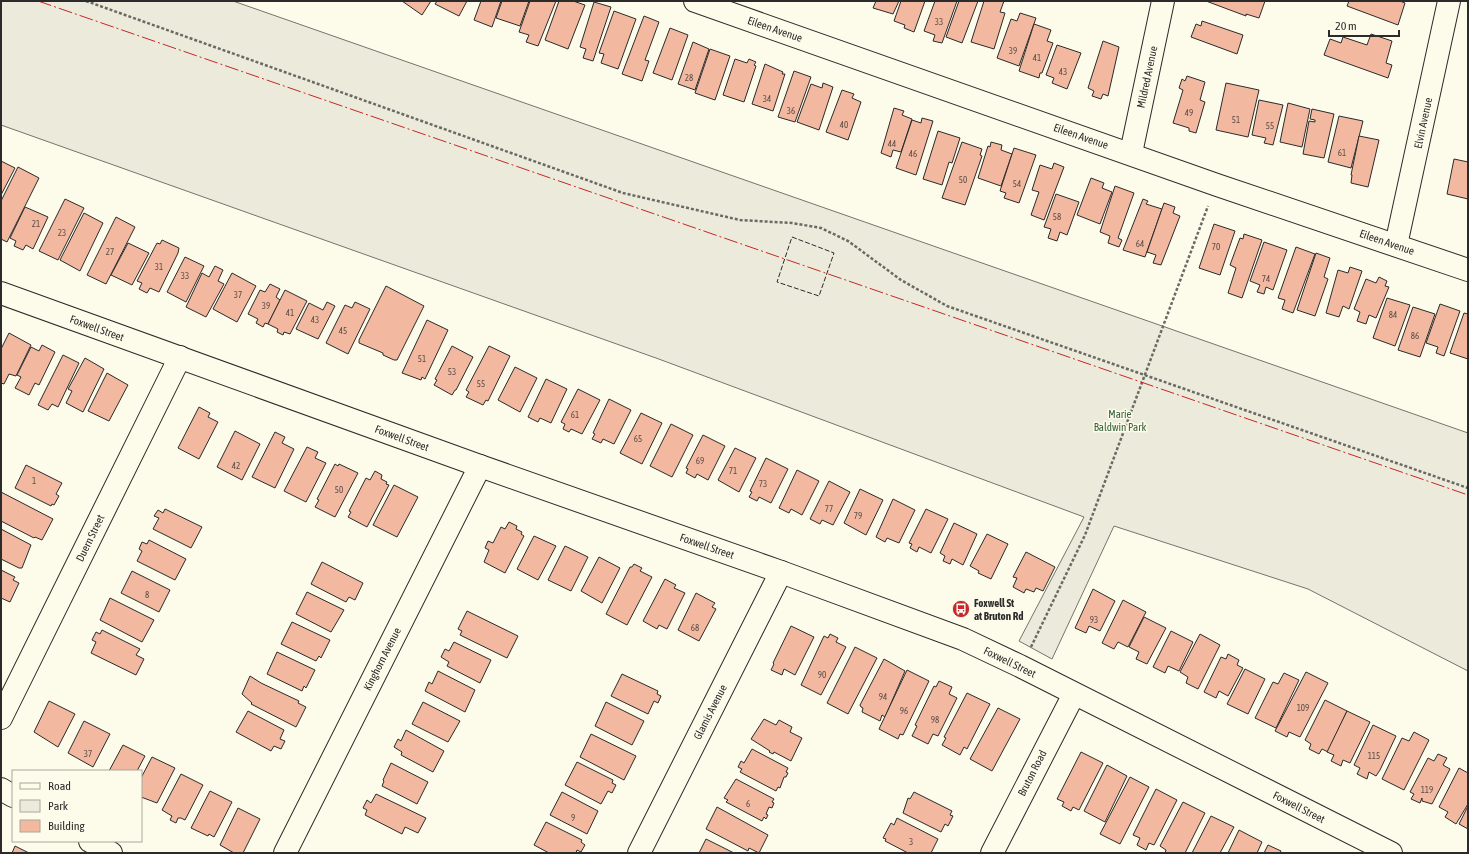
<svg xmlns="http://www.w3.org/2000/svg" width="1469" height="854" font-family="'Asap Condensed',sans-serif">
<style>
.green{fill:#ecebdb;stroke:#74746e}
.building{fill:#f2b8a0;stroke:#2b2b2b}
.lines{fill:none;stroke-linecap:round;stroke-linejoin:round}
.minor-casing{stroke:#2b2b2b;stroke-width:24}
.path{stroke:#6a6964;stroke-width:2.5;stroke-dasharray:3 2;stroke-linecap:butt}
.minor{stroke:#fdfbea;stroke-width:22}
.fence{stroke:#2b2b2b;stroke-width:1;stroke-dasharray:5 2;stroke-linecap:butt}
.power{stroke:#c62828;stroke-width:1;stroke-dasharray:14 3 2 3;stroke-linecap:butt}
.labels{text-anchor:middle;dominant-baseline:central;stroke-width:3;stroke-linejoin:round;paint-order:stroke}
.number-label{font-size:9px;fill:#5d4e48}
.street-label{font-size:11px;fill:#2b2b2b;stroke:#fdfbea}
.park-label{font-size:11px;fill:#34623c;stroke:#fdfbea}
.poi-label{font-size:11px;font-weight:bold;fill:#2b2b2b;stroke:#fdfbea;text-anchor:start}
</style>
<rect width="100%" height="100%" fill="#fdfbea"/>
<!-- green -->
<polygon class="green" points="1,1 233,1 1468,433 1468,671 1308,589 1114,526 1052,659 1019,641 1084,517 656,358 1,125"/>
<!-- building -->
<g class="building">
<polygon points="402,1 431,1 422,15"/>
<polygon points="437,1 467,1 459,16 435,4"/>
<polygon points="481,1 501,1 492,27 474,20"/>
<polygon points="502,1 529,1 520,26 496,18"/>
<polygon points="530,1 556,1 538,46 526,42 529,35 519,32"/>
<polygon points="559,1 573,1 585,5 568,49 545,40"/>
<polygon points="876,1 899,1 893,14 873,8"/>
<polygon points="901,1 925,1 914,32 904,28 905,25 894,21"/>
<polygon points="935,1 957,1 942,43 933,41 935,35 924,31"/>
<polygon points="959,1 978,1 962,43 946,37"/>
<polygon points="984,1 1004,1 1000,12 1005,13 994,49 971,42"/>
<polygon points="1206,1 1265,1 1259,18 1246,14 1246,16"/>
<polygon points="1349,1 1400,1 1405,3 1398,25 1347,6"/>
<polygon points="594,2 611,7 593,61 583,58 586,49 580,47"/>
<polygon points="614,11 636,19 618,69 601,63 604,54 599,53"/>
<polygon points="1020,13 1036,18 1019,66 997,58 1011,19 1017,21"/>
<polygon points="644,16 659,22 645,60 649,61 642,81 622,74"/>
<polygon points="1202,21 1243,35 1237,54 1191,37 1196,24 1201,26"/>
<polygon points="1034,24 1051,30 1047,41 1053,43 1042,73 1040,73 1039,78 1019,71"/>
<polygon points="670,28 688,35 672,80 653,73"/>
<polygon points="1371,34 1392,41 1386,63 1392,65 1388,78 1324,55 1330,39 1341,43 1343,37 1367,45"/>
<polygon points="1103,41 1119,47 1108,96 1103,94 1101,99 1092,96 1094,91 1088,88"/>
<polygon points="693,42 709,49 695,90 678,84"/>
<polygon points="1057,45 1081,53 1067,89 1052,83 1054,78 1046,75"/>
<polygon points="710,49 730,56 715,100 695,93"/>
<polygon points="735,59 747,63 749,59 756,62 754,65 756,66 744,102 723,95"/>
<polygon points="765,64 783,72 782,74 785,74 773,111 752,104"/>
<polygon points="794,71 811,77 795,122 778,117"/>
<polygon points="1187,76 1205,82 1200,100 1205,102 1196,133 1189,131 1189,128 1173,123 1183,90 1179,88 1182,79 1185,81"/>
<polygon points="823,83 833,87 819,130 797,122 811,84 822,88"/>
<polygon points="1226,83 1259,90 1248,137 1216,130"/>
<polygon points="842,90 854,94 852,98 861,102 848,140 826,132"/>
<polygon points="1259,100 1283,105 1273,145 1264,143 1266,138 1252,135"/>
<polygon points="1288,103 1310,109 1302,147 1280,142"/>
<polygon points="894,108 904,111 902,115 912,119 901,152 893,150 891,157 881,153"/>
<polygon points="1312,109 1334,114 1324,158 1303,154 1309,121 1315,122 1315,120 1310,119"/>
<polygon points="1339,116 1363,121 1351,168 1328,162"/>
<polygon points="922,118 933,121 916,175 896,168 912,120 921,123"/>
<polygon points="938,131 960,138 952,163 949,162 942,185 923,179"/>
<polygon points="1359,136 1379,140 1368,187 1351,183 1352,175 1351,175"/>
<polygon points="962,142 982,149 980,155 982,156 965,205 942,198"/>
<polygon points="991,142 1002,145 1001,150 1012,154 1001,186 978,178 988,146 990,147"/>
<polygon points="1014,148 1036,155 1019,203 1004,198 1006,193 1000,191"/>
<polygon points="1454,159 1468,162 1468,199 1447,194"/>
<polygon points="1,161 15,168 1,195"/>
<polygon points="1054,163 1064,167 1044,220 1031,215 1039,192 1032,190 1040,165 1052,169"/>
<polygon points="18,167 39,178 7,242 1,239 1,201"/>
<polygon points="1091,178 1104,183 1102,188 1112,192 1100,224 1077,215"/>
<polygon points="1115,186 1134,193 1118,238 1122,240 1119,247 1108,243 1110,236 1100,232"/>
<polygon points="1056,194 1079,202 1067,235 1060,232 1057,241 1048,238 1051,229 1044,227"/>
<polygon points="65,199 84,208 58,260 39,251"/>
<polygon points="1143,199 1148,201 1146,204 1162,209 1145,257 1123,250"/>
<polygon points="1164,203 1175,207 1173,213 1180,216 1161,265 1153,263 1156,255 1147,252"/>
<polygon points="25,207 48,217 33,249 26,245 23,250 14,246 16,241 10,238"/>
<polygon points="84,213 103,223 80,271 60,260"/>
<polygon points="116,217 135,227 106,284 87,275"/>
<polygon points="1214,224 1235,231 1220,275 1199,268"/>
<polygon points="1244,234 1262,240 1242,298 1228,293 1236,268 1230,265 1240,238 1243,239"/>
<polygon points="162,240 179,248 178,253 159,292 150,288 147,293 139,289 142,283 137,281 157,243 160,244"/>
<polygon points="1264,242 1287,250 1273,290 1266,287 1264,294 1257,292 1260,285 1250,281"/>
<polygon points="128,243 149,253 132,285 111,275"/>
<polygon points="1296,247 1315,254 1293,313 1282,309 1285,300 1278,298"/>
<polygon points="1316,253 1330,258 1324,277 1328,279 1315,316 1297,310"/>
<polygon points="185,257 204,266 186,302 167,292"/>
<polygon points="215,266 223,270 218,281 224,284 206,317 186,307 202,273 209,277"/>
<polygon points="1350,267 1362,271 1349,309 1343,306 1339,317 1326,313 1338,270 1348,273"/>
<polygon points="232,273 256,286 237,322 213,309"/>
<polygon points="1379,277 1387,281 1385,286 1389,287 1376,318 1369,315 1366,324 1357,321 1360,312 1354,309 1366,279 1376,283"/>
<polygon points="270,284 280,289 276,297 280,300 268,324 265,323 263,327 256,323 258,319 248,314 260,290 265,292"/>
<polygon points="386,286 424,306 397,360 394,360 383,355 383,353 359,343 359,340"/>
<polygon points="285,290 307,301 290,334 284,332 283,335 277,332 278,329 268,324"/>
<polygon points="1387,298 1410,305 1395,346 1373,338"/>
<polygon points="327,302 335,306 318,339 296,329 309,303 323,310"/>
<polygon points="355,302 370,309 348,354 326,343 345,305 352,308"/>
<polygon points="1440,304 1460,311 1444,356 1436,353 1438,347 1426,343"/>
<polygon points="1413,307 1435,314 1420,357 1398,350"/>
<polygon points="1464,313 1468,314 1468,359 1450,353"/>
<polygon points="427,320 448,330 425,379 422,377 421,380 402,373"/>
<polygon points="9,333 31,345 16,376 9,374 4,384 1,383 1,349"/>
<polygon points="42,345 55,352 39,385 35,383 29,395 15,388 21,377 17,375 31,347 39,351"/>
<polygon points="452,346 473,357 456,390 455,390 452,395 434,385 437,380 435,379"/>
<polygon points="489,346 510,356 488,401 486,400 483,405 466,397 469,392 466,390"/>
<polygon points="63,355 79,363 58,407 52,404 48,410 38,405"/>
<polygon points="85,358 104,369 83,412 66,403 72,391 68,389"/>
<polygon points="515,367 537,378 520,412 498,400"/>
<polygon points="107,373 128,385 109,421 88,411"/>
<polygon points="546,379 567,389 551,423 540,418 538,422 528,417"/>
<polygon points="578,389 600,400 582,434 571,429 569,432 563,429 565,424 561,422"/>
<polygon points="609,399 631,410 614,444 603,439 601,443 592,439 595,434 593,433"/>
<polygon points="199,407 210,413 208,417 218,422 199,459 178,448"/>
<polygon points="641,413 662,423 642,464 620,453"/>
<polygon points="671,424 693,435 672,477 650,466"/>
<polygon points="235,431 260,444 242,480 217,467"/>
<polygon points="275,432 285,437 282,443 294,449 275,488 252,477"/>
<polygon points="703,435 725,446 708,480 697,474 695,478 686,473 688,469 686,468"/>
<polygon points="307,447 318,452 315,458 326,463 306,502 284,491"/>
<polygon points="735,448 756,458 739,492 718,480"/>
<polygon points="766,458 788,469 771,503 759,497 757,501 749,497 752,492 750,491"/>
<polygon points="335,464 338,466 339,464 358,473 335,517 315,507 319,500 317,499"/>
<polygon points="26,465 62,483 56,494 59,496 54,505 52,504 51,506 15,488"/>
<polygon points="797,470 819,481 802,515 791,509 789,513 779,508"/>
<polygon points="375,471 382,475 381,479 387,482 386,484 389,485 367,527 348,517 351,512 349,511 366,478 370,480"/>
<polygon points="829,481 850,492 833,525 822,520 820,524 810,519"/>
<polygon points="394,485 418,497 397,537 373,525"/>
<polygon points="860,489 883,500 866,535 844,523"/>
<polygon points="1,492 53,519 42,540 35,537 34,538 1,521"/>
<polygon points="893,499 915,510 899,543 887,538 885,542 876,537"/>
<polygon points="165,509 202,527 191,548 153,529 159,518 154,516 158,510 163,513"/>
<polygon points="926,509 948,519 931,553 919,547 917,552 910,548 912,544 909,543"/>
<polygon points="509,522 517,526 516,529 522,532 521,534 524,536 505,573 484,562 489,550 485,548 488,541 493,543 501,527 505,529"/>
<polygon points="954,523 977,534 963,565 952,559 950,564 943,561 945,556 940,553"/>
<polygon points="1,529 31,545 22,568 19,568 1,559"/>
<polygon points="987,534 1008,544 991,579 978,573 979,571 970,566"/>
<polygon points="534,536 556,546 538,580 517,569"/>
<polygon points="149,540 186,559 175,580 137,561 142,551 139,549 142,542 147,544"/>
<polygon points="565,546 588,557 571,591 548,580"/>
<polygon points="1026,552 1055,567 1043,591 1036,588 1034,592 1026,589 1024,593 1013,587 1017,578 1013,577"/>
<polygon points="599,557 620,568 602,603 581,591"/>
<polygon points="322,562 363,583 355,600 349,597 346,602 311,584"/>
<polygon points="634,564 642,568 640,571 652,577 627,625 606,614 630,567 632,567"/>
<polygon points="1,570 15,577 13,580 19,583 10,602 1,598"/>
<polygon points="132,571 170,590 159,612 121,593"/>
<polygon points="665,579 676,585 674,588 685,593 667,629 659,625 657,629 643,621"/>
<polygon points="1093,589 1115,601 1100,631 1089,626 1086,633 1075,628"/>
<polygon points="307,592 344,610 331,632 296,614"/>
<polygon points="696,593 715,603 712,607 716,609 699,641 678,630"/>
<polygon points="110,598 154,620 142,642 100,620"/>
<polygon points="1123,600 1146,612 1128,647 1118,642 1114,649 1102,643"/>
<polygon points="467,611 518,636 507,658 460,635 462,631 458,629"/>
<polygon points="1144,617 1166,628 1147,664 1136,659 1139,652 1129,647"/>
<polygon points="292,622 330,640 321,658 319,656 316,661 281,644"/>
<polygon points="791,626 814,637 795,675 784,669 782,675 771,670 774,664 773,663"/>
<polygon points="102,630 140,649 136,655 144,659 136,675 91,653 96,642 92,640 96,632 100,634"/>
<polygon points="1171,631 1193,642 1179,671 1168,666 1165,673 1153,667"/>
<polygon points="830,634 838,638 836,642 846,647 821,695 801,685 824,636 828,638"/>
<polygon points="1200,634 1220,645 1198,689 1186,683 1188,677 1180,672"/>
<polygon points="454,642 491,660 480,683 447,666 449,662 441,657 445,649 449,651"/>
<polygon points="855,647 877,658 848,714 827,703"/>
<polygon points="277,652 315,670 306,688 304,686 302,691 267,674"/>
<polygon points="1228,654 1239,660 1237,665 1243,668 1228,696 1219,691 1216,698 1204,692 1221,657 1226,659"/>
<polygon points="884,659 905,671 885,717 882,715 880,721 862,712 863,708 861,707 860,705"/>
<polygon points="1245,669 1265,679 1248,714 1227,704"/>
<polygon points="907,670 929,681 903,735 900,734 898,739 879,729"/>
<polygon points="438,671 475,690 465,712 425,691 429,682 432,684"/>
<polygon points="1306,672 1328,683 1300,737 1289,732 1287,737 1275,731"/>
<polygon points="1284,673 1299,680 1276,728 1255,718 1273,682 1278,684"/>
<polygon points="622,674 658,691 657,694 661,696 658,703 654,701 648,714 611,696"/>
<polygon points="250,676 261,683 299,701 298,703 306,707 296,727 251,704 252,703 242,694"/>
<polygon points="939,681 952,687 949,694 957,698 938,736 933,734 928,744 912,736 917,726 915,725 934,686 936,687"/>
<polygon points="967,693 990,704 967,749 964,747 960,755 942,745 946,738 944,737"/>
<polygon points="1325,700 1347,711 1328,752 1322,749 1319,754 1309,749 1311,744 1305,740"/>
<polygon points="49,701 75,714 58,747 34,732"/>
<polygon points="423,702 460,721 448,742 412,724"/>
<polygon points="606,702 644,721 632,745 595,726"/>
<polygon points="998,708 1020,719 992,771 970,759"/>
<polygon points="248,711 284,730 280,739 285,741 281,749 274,746 271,751 236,732"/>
<polygon points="1347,711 1370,722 1350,763 1343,760 1341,766 1331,761 1334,755 1327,752"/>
<polygon points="764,719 776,725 779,720 792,727 790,732 802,738 791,761 774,752 773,754 769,752 770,751 751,739"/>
<polygon points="84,721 110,734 93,767 68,753"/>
<polygon points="1373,725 1396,736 1380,770 1376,776 1369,772 1367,779 1357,774 1360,768 1354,765"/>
<polygon points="406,730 444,751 433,772 401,755 402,752 394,747 398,739 401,741"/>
<polygon points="1414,732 1429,740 1404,790 1382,779 1402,738 1409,741"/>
<polygon points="591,734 636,756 624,780 580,757"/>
<polygon points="123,745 145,756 137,771 109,771"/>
<polygon points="752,749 788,768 786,772 788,773 786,777 784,777 780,788 778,787 776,791 740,772 742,769 738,767 741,761 744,763"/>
<polygon points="1081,752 1103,763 1079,810 1073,807 1071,811 1062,806 1064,802 1057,799"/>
<polygon points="1438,754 1447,758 1443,765 1450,769 1432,804 1422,801 1422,798 1420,803 1411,799 1414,794 1410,792 1428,758 1434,761"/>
<polygon points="152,757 175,768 157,803 141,797 141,778"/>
<polygon points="577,762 613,780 612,783 616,785 612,793 608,791 601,804 565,785"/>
<polygon points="391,763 428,782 417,804 382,786 384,781 383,780"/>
<polygon points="1107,765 1127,776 1105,822 1084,811"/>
<polygon points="1459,768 1468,773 1468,804 1456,824 1445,817 1448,812 1439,807"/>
<polygon points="181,774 203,785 185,820 181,818 178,818 176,823 170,820 172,816 162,810"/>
<polygon points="1130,777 1149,787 1120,844 1100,834"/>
<polygon points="736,779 774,799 772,802 774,803 772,808 769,807 766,814 768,815 766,819 764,817 762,821 726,802 728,800 724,798"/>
<polygon points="1156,789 1177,800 1154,845 1149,843 1146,850 1137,845 1140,838 1133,835"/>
<polygon points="210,791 232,802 214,837 209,834 208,836 191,828"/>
<polygon points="562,792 598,811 587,834 550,815"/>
<polygon points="914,792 952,811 950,815 953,816 948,826 945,824 941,832 903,813 908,798 910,799"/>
<polygon points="376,794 426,818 418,833 405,827 402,834 365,815 367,810 363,808 367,800 371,803"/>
<polygon points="1183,802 1205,813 1185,853 1165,853 1166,850 1160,846"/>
<polygon points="1468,806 1468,829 1459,824"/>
<polygon points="717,807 768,835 759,853 749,848 748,851 706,829"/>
<polygon points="238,808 260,819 243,853 234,853 220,845"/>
<polygon points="1211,816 1234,827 1220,853 1192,853"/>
<polygon points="897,818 938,839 931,853 908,853 885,841 886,839 883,838 891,823 894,825"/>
<polygon points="546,822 582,840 581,842 585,845 581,852 577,850 576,853 549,853 534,845"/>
<polygon points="1239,830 1262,842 1257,853 1228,853"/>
<polygon points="706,839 734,853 699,853"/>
<polygon points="1268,845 1281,851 1280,853 1264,853"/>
<polygon points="15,846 29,853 12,853"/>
</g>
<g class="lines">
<defs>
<g id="minor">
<polyline points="695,1 1217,185 1468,270"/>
<polyline points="1131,153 1163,1"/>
<polyline points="1396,245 1449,1"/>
<polyline points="1,293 480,466 781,572 963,639 1020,666 1391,853"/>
<polyline points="1,718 180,357"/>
<polyline points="1,789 13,796"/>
<polyline points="90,841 111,853"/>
<polyline points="285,853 480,466"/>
<polyline points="639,853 781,572"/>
<polyline points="992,853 1074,694"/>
</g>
</defs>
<!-- minor casing -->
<use href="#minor" class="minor-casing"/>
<!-- path -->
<g class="path">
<polyline points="86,1 623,193 740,220 792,223 821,228 848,241 901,280 947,306 1468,488"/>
<polyline points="1031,647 1085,535 1208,206"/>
</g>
<!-- minor -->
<use href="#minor" class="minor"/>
<!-- fence -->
<polygon class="fence" points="792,237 834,253 819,296 777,282"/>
<!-- power -->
<polyline class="power" points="38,1 1468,495"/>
</g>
<!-- icons -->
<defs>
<symbol id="bus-disc" viewBox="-11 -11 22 22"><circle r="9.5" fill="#c62828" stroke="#fdfbea"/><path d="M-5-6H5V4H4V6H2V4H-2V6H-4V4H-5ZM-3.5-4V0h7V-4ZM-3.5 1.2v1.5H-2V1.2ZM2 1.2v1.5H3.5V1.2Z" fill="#fff"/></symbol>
</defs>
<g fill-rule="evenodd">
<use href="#bus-disc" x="951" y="599" width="20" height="20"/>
</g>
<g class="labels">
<!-- number labels -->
<g class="number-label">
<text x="939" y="22">33</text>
<text x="1013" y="51">39</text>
<text x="1037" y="58">41</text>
<text x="1063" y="72">43</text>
<text x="689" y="78">28</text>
<text x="767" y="99">34</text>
<text x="791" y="111">36</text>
<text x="1189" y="113">49</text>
<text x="1236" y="120">51</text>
<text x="844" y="125">40</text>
<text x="1270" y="126">55</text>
<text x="892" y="144">44</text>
<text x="1342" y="153">61</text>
<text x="913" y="154">46</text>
<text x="963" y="180">50</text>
<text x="1017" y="184">54</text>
<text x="1057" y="217">58</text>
<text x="36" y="224">21</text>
<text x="62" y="233">23</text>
<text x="1140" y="244">64</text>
<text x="1216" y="247">70</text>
<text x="110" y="252">27</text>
<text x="159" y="267">31</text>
<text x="185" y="276">33</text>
<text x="1266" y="279">74</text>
<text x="238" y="295">37</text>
<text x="266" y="306">39</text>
<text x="290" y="313">41</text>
<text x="1393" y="315">84</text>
<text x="315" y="320">43</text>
<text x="343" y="331">45</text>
<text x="1415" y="336">86</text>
<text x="422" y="359">51</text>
<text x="452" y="372">53</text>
<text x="481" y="384">55</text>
<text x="575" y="415">61</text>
<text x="638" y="439">65</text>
<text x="700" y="461">69</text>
<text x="236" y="466">42</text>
<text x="733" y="471">71</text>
<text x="34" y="481">1</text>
<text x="763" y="484">73</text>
<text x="339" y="490">50</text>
<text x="829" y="509">77</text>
<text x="858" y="516">79</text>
<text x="147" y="595">8</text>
<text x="1094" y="620">93</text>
<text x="695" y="628">68</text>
<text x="822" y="675">90</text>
<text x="883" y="697">94</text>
<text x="1303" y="708">109</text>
<text x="904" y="711">96</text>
<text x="935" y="720">98</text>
<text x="88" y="754">37</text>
<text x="1374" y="756">115</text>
<text x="1427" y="790">119</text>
<text x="748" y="804">6</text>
<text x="573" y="818">9</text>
<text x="911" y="842">3</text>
</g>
<!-- street labels -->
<g class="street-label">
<text transform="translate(775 29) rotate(19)">Eileen Avenue</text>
<text transform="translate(1147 77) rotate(-78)">Mildred Avenue</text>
<text transform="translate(1423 123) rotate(-78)">Elvin Avenue</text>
<text transform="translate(1081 136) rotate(19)">Eileen Avenue</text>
<text transform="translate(1387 242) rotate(19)">Eileen Avenue</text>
<text transform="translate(97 328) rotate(20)">Foxwell Street</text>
<text transform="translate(402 438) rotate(20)">Foxwell Street</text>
<text transform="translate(90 538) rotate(-64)">Duern Street</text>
<text transform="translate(707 546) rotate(19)">Foxwell Street</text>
<text transform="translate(382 659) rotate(-63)">Kinghorn Avenue</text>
<text transform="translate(1010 662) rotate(26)">Foxwell Street</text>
<text transform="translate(710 712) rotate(-63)">Glamis Avenue</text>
<text transform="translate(1032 773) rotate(-63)">Bruton Road</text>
<text transform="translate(1299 807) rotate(27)">Foxwell Street</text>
</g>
<!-- park labels -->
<g class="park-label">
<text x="1120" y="414">Marie<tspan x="1120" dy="13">Baldwin Park</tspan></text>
</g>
<!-- poi labels -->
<g class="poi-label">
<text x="974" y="603">Foxwell St<tspan x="974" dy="13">at Bruton Rd</tspan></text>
</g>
</g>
<!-- border -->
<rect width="1469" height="854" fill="none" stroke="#2b2b2b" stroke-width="4"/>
<!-- legend -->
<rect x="12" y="770" width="130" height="72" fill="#fdfbea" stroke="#a9a89e"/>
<rect x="20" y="783" width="20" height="6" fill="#fdfbea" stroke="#a9a89e"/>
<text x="48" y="790" font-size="12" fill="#2b2b2b">Road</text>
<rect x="20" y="800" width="20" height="12" fill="#ecebdb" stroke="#a9a89e"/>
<text x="48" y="810" font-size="12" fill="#2b2b2b">Park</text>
<rect x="20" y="820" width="20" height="12" fill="#f2b8a0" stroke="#a9a89e"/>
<text x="48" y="830" font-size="12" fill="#2b2b2b">Building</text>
<!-- scale -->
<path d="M1329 30v6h70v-6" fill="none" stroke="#2b2b2b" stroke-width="2"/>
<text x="1335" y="30" font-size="12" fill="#2b2b2b" stroke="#fdfbea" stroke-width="3" paint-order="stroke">20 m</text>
</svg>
